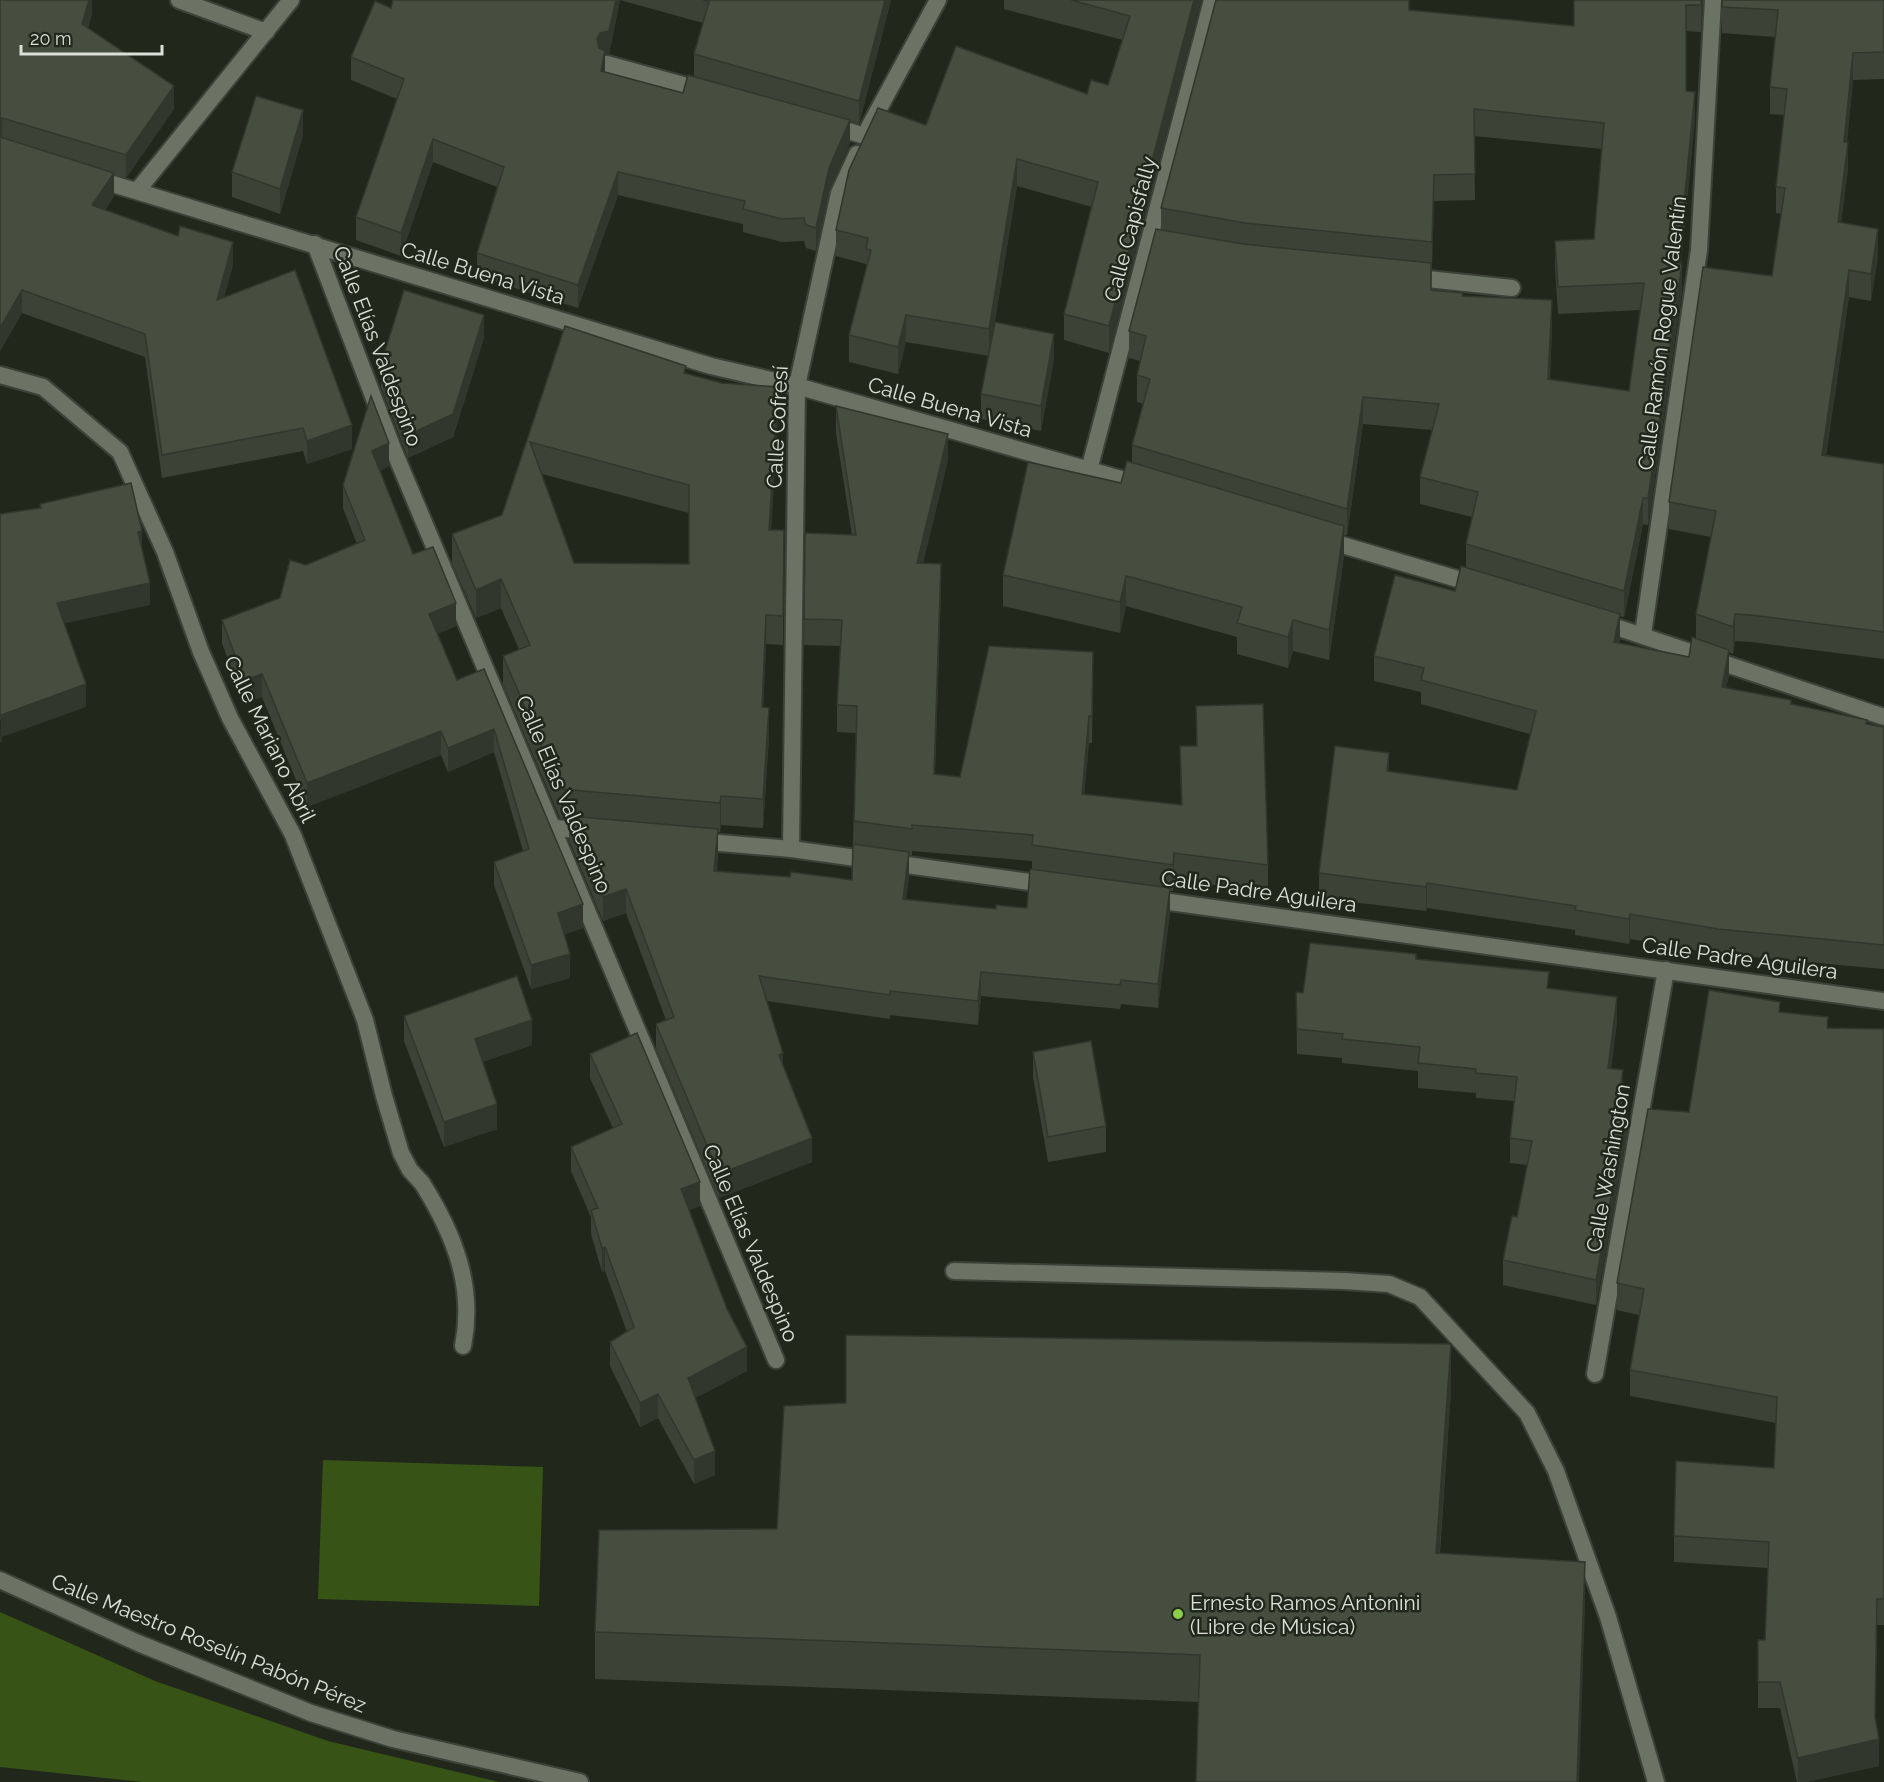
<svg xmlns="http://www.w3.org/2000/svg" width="1884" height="1782" font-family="Raleway,sans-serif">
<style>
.green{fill:#375416}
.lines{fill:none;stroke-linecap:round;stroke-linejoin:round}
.service-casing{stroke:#3c4238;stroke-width:20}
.minor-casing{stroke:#3c4238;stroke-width:20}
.service{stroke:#6a7364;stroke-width:16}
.minor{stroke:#6a7364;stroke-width:16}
.wall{fill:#3c4336;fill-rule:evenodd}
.shaded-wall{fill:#31372c}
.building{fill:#464e3f;stroke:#31372c;stroke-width:1.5;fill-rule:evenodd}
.poi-dot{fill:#8dce44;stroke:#21281b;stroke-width:2}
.labels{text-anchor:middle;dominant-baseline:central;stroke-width:5;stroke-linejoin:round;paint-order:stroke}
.street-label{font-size:21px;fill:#dbe0d8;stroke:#21281b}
.poi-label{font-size:21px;fill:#dbe0d8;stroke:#21281b;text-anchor:start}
</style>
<rect width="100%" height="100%" fill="#21281b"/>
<!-- green -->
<g class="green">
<polygon points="323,1460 543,1467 539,1606 318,1599"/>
<polygon points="0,1612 155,1681 328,1741 499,1782 143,1782 0,1767"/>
</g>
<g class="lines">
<defs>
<g id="service">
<path d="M422,1183C454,1234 475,1286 463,1346"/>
<polyline points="954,1271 1344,1281 1389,1284 1420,1297 1527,1413 1556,1471 1608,1617 1656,1782"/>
</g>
<g id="minor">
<polyline points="179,0 266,32"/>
<polyline points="607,64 705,91"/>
<polyline points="828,125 865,136"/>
<polyline points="869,127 938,0"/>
<polyline points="93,178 711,366 797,386 1142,485"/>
<polyline points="137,191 291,0"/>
<polyline points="315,244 394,451 776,1360"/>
<polyline points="1409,277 1512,288"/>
<polyline points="0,375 43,387 120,452 165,552 201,652 230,718 293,835 365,1020 384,1096 401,1153 410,1170 422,1183"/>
<polyline points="1089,470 1212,0"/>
<polyline points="1322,539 1478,585"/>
<polyline points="1598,621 1884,717"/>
<polyline points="1643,634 1699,250 1713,0"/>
<polyline points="555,828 589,831"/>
<polyline points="696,841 791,849 1051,885"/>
<polyline points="791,849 797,386 839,193 857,154"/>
<polyline points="1148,899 1884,1001"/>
<polyline points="1595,1374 1666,970"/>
<polyline points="0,1580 138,1643 311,1713 393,1739 580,1782"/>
</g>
</defs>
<!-- service casing -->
<use href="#service" class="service-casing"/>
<!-- minor casing -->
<use href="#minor" class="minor-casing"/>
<!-- service -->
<use href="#service" class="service"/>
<!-- minor -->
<use href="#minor" class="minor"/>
</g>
<!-- wall -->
<g class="wall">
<polygon points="0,0 92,0 92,14 88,28 174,109 126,178 114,175 114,196 105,210 233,265 224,297 352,449 307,464 303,451 162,478 145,357 22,313 0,351"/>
<path d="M393,0H891L859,124L850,121V143L829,191L816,251L806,248L804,241L782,242L743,232V224L618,195L578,308L477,276V253L497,187L433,162L401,256L356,240V217L397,99L351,80V57L391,8ZM620,0L703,23L694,54V76L683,93L605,72V55L609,54Z"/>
<polygon points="1004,0 1201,0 1109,353 1064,340 1064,314 1092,207 1017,186 990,351 1054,359 1041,431 981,419 981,394 989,356 906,342 898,374 849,362 849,335 866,270 866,264 836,256 836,230 926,125 1087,94 1108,85 1123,40 1004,9"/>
<path d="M1703,0L1701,32L1686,31V91L1695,119L1681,264L1682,291L1648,525L1643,524L1624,617L1620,616V638L1619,643L1689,657L1696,639V614L1711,537L1669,529V502L1772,276L1781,214L1776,213V187L1784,115L1770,114V87L1775,37L1722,33V0H1884V79L1853,80L1847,142L1848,169L1841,222L1878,256L1871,301L1849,297L1826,456L1884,464V659L1751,642L1735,641L1733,654L1729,652V675L1726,688L1867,724L1884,727V969L1718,954L1630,939L1629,944L1575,935V930L1427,908L1426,911L1319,898V873L1389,771L1517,790L1530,734L1421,704V692L1374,681V656L1455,591L1466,568V544L1472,517L1420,504V477L1432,430L1363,424L1347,535H1344V556L1329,660L1293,651L1288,668L1237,654V637L1126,606L1120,633L1003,606V575L1121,483L1132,463V445L1144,404L1137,402V375L1140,361L1129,358V331L1161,230V208L1410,10L1574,26ZM1474,136L1602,149L1594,239L1555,241V268L1558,314L1641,310L1629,391L1550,379L1552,327L1463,296L1431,290L1434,201L1475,200Z"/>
<polygon points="303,135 280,214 232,197 232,172"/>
<path d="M565,326L686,373L778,415L771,530H784L783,645L766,644L763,707L769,737L763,828L721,825L720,832H718V853L717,871L790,877L852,880L856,733L837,732V705L840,646L804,645L805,533L852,535L836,433V406L948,460L923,563L941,590L935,774L960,777L1093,678L1092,743H1089L1084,794L1181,805L1180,746H1196V706L1268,865V892L1174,880L1173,891H1170V912L1158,1008L1121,1004L1120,1009L981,996L978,1025L890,1015V1019L767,1001L783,1064L812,1162L719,1198L656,1048V1024L666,1020L626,913L603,921L569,840V819L560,818L503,684V656L519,649L501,608L476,618L452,563V534L502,515ZM542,474L689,513V564L574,563ZM912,851L1032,861V869L1027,908L996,909L906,899L909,876V855H912Z"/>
<polygon points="484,338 453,437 408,458 381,387 381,364"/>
<polygon points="389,466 380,471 413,554 456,626 437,634 457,680 484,669 583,928 564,934 570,978 531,989 494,885 494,862 523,851 494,752 448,772 441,755 307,807 262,697 244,704 222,643 222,620 280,598 306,565 357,544 343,508 343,485"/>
<polygon points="1416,959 1549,989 1617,1022 1611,1068 1623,1095 1621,1108 1627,1133 1596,1305 1503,1285 1503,1260 1517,1217 1527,1165 1510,1163 1510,1138 1514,1101 1476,1098 1476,1093 1418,1088 1418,1071 1342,1063 1342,1058 1297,1054 1296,992 1303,993"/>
<polygon points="1780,1012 1828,1028 1884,1029 1884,1625 1877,1625 1875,1719 1879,1766 1806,1782 1797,1782 1780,1708 1758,1708 1758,1640 1765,1640 1768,1568 1674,1562 1674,1536 1774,1468 1776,1423 1630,1396 1630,1370 1639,1315 1617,1310 1617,1283"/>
<polygon points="404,1016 532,1045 482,1062 497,1129 444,1147 404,1041"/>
<polygon points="1033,1052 1106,1126 1106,1152 1048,1162 1033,1077"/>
<polygon points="590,1054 700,1206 689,1210 747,1371 695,1398 715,1475 694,1484 658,1418 640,1427 610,1366 610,1342 627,1332 605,1271 602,1272 591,1234 591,1217 571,1171 571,1147 613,1128 590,1078"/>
<polygon points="1451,1391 1440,1553 1585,1609 1199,1702 595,1679 595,1632 777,1529"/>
</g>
<!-- shaded-wall -->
<g class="shaded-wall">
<polygon points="89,0 92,0 92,14 82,47 82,24"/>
<polygon points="616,0 620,0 609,54 605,55 605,74 601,94 600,56 597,39"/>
<polygon points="885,0 891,0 859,124 859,101"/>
<polygon points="1194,0 1201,0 1109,353 1109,326"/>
<polygon points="1701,0 1703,0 1701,32"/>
<polygon points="1853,53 1853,80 1844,168 1844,142"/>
<polygon points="174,86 174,109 126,178 126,155"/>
<polygon points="1695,92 1695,119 1678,291 1678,264"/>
<polygon points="303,110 303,135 280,214 280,189"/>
<polygon points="0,118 2,118 2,141 0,142"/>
<polygon points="850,120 850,143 829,191 816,251 816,228 829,168"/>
<polygon points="433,139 433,162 401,256 401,233"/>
<polygon points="1848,142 1848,169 1838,249 1838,222"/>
<polygon points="1017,159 1017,186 989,356 989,329"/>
<polygon points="618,172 618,195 578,308 578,285"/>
<polygon points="114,173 114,196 92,228 92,205"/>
<polygon points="1434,175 1434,201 1432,269 1432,242"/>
<polygon points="1878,229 1878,256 1871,301 1871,274"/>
<polygon points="233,242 233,265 217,323 217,300"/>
<polygon points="1682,264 1682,291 1648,525 1648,498"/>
<polygon points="1849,270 1849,297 1822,482 1822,455"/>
<polygon points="22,290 22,313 0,351 0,328"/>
<polygon points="1552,300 1552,327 1548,406 1548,379"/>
<polygon points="484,315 484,338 453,437 408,458 408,435"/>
<polygon points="906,315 906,342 898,374 898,347"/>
<polygon points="1054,334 1054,359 1041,431 1041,406"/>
<polygon points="778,387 778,415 769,559 769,530"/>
<polygon points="1363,397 1363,424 1347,535 1347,509"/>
<polygon points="352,425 352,449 307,464 307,441"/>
<polygon points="948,434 948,460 917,589 917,563"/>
<polygon points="389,443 389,466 372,474 372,451"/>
<polygon points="1643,498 1643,524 1624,617 1624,591"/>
<polygon points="1344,526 1344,556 1329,660 1329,630"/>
<polygon points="142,531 142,553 138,532"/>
<polygon points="941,564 941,590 934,800 934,774"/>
<polygon points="1126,576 1126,606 1120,633 1120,602"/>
<polygon points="501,579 501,608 476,618 476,590"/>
<polygon points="150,583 150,605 57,625 57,603"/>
<polygon points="456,603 456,626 429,637 429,614"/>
<polygon points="1620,614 1620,638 1614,666 1614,642"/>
<polygon points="1735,614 1735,641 1733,654 1733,627"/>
<polygon points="766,615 766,644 762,736 762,707"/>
<polygon points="1293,620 1293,651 1288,668 1288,637"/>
<polygon points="1729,650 1729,675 1722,711 1722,687"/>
<polygon points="262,674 262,697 244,704 244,680"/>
<polygon points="86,684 86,707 2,737 2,742 0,742 1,715"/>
<polygon points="769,708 769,737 763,828 763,799"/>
<polygon points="1089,716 1089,743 1082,821 1082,794"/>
<polygon points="494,729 494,752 448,772 448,748"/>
<polygon points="441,731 441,755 307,807 307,783"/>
<polygon points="1389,753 1389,777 1387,771"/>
<polygon points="721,796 721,825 720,832 720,803"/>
<polygon points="718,829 718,853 714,895 714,871"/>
<polygon points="909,852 909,876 903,923 903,899"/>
<polygon points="1174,853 1174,880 1173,891 1173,865"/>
<polygon points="1427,883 1427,908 1426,911 1426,887"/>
<polygon points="1170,888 1170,912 1158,1008 1158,984"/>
<polygon points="626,889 626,913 603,921 603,897"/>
<polygon points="583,904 583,928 558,937 558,913"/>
<polygon points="1630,914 1630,939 1629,944 1629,919"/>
<polygon points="570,954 570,978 531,989 531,965"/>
<polygon points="981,972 981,996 978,1025 978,1001"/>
<polygon points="1617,997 1617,1022 1608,1092 1608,1068"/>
<polygon points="532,1020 532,1045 475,1064 475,1039"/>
<polygon points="783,1053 783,1077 779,1055"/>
<polygon points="1623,1070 1623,1095 1617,1132 1617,1108"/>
<polygon points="497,1104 497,1129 444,1147 444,1122"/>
<polygon points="1627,1108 1627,1133 1596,1305 1596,1280"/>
<polygon points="812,1138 812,1162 719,1198 719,1174"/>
<polygon points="700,1182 700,1206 681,1213 681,1189"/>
<polygon points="605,1247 605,1271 602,1272 602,1248"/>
<polygon points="1451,1344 1451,1391 1436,1600 1436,1553"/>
<polygon points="747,1347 747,1371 688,1402 688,1378"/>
<polygon points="658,1394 658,1418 640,1427 640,1403"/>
<polygon points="715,1451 715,1475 694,1484 694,1460"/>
<polygon points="1585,1562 1585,1609 1579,1782 1577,1782"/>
<polygon points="1879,1739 1879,1766 1806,1782 1798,1782 1798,1758"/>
</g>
<!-- building -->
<g class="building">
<polygon points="0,0 89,0 82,24 174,86 126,155 2,118 0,118"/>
<polygon points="393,0 616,0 609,31 600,33 597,39 599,48 605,51 601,71 683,93 688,75 850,120 829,168 816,228 806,225 804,218 782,219 743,209 745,201 618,172 578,285 477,253 504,167 433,139 401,233 356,217 404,79 351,57 375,1 391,8"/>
<polygon points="703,0 885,0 859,101 694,54 709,2"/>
<polygon points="1071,0 1194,0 1109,326 1064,314 1098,182 1017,159 989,329 906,315 898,347 849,335 871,250 866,249 868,238 836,230 849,170 878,108 926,125 956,46 1087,94 1091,80 1108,85 1130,16"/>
<polygon points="1216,0 1409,0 1409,10 1574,26 1574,0 1701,0 1701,5 1686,5 1686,91 1695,92 1678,264 1682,264 1648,498 1643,498 1624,591 1466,544 1478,492 1420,477 1439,404 1363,397 1347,509 1132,445 1150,379 1137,375 1146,336 1129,331 1156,229 1243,244 1431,263 1431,290 1463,293 1462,296 1552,300 1548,379 1629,391 1644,283 1558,287 1555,241 1594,239 1604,123 1474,109 1475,174 1434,175 1432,242 1245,223 1161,208"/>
<polygon points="1722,0 1884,0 1884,52 1853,53 1844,142 1848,142 1838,222 1878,229 1871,274 1849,270 1822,455 1884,464 1884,632 1751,615 1735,614 1733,627 1696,614 1716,511 1669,502 1703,267 1772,276 1785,188 1776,187 1787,89 1770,87 1778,10 1722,7"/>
<polygon points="256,96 303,110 280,189 232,172"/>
<polygon points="0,137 114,173 92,205 178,236 180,226 233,242 217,300 295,270 352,425 307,441 303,428 162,455 145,334 22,290 0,328"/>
<polygon points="404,290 484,315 453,414 408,435 381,364"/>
<polygon points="995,322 1054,334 1041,406 981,394"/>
<path d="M565,326L686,366L684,373L722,383L778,387L769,530H784L783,616L766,615L762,707L769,708L763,799L721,796L720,803L560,789L503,656L530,645L501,579L476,590L452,534L502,515ZM530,442L689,485V564L574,563Z"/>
<polygon points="371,396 389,443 372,451 413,554 433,547 456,603 429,614 457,680 484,669 583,904 558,913 570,954 531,965 494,862 529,849 494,729 448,748 441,731 307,783 262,674 244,680 222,620 280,598 290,560 306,565 365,540 343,485"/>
<polygon points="836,406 948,434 917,563 941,564 934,774 960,777 989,646 1093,652 1092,716 1089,716 1082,794 1182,805 1180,746 1197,746 1196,706 1263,704 1268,865 1174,853 1173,865 1032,845 1033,835 912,825 912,829 854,821 857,706 837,705 842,620 804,619 805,533 856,535"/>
<polygon points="1127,461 1344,526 1329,630 1293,620 1288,637 1237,623 1242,607 1126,576 1120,602 1003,575 1028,462 1121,483"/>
<polygon points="131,483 142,531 138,532 150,583 57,603 86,684 1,715 2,719 0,720 0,514 41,508 40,504"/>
<polygon points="1461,566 1620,614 1614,642 1689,657 1692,637 1729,650 1722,687 1791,700 1791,704 1867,720 1866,724 1884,727 1884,945 1718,929 1630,914 1629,919 1575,910 1576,906 1427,883 1426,887 1319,873 1335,746 1389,753 1387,771 1517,790 1536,711 1421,680 1424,668 1374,656 1395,575 1455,591"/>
<polygon points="569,816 718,829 714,871 790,877 791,872 852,880 853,844 909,852 903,899 996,909 996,905 1027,908 1030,869 1170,888 1158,984 1121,980 1120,985 981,972 978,1001 890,991 890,995 759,976 783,1053 779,1055 812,1138 719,1174 656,1024 674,1017 626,889 603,897"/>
<polygon points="1310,943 1416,954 1416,959 1549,972 1547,988 1617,997 1608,1068 1623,1070 1617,1108 1627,1108 1596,1280 1503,1260 1512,1216 1517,1217 1532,1141 1510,1138 1517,1077 1476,1073 1476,1069 1418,1063 1420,1047 1342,1039 1343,1034 1297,1029 1296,992 1303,993"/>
<polygon points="517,976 532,1020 475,1039 497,1104 444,1122 404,1016"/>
<polygon points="1709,990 1780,1002 1779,1012 1828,1017 1827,1028 1884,1029 1884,1599 1877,1599 1875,1717 1879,1739 1798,1758 1780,1682 1758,1682 1758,1640 1765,1640 1769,1542 1674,1536 1676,1461 1774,1468 1777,1397 1630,1370 1644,1289 1617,1283 1648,1109 1689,1112"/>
<polygon points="637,1033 700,1182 681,1189 727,1309 747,1347 688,1378 715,1451 694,1460 658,1394 640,1403 610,1342 634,1327 605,1247 602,1248 591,1210 598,1208 571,1147 622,1124 590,1054"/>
<polygon points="1091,1041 1106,1126 1048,1137 1033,1052"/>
<polygon points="846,1335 1451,1344 1436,1553 1585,1562 1577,1782 1196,1782 1200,1655 595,1632 599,1530 777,1529 784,1406 846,1403"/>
</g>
<!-- markers -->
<circle class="poi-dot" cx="1178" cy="1614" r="6"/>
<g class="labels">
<!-- street labels -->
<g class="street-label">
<text transform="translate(1130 229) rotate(-75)">Calle Capisfally</text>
<text transform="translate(483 273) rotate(17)">Calle Buena Vista</text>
<text transform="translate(1662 333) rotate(-83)">Calle Ramón Rogue Valentín</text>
<text transform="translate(378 346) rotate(69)">Calle Elías Valdespino</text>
<text transform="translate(950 407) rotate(16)">Calle Buena Vista</text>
<text transform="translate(777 427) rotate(-87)">Calle Cofresí</text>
<text transform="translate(270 739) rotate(64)">Calle Mariano Abril</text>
<text transform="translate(564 794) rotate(67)">Calle Elías Valdespino</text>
<text transform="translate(1259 891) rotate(8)">Calle Padre Aguilera</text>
<text transform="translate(1740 958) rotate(8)">Calle Padre Aguilera</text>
<text transform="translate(1608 1168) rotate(-80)">Calle Washington</text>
<text transform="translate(751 1243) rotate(67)">Calle Elías Valdespino</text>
<text transform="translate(209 1643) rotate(22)">Calle Maestro Roselín Pabón Pérez</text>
</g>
<!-- poi labels -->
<g class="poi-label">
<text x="1190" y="1602">Ernesto Ramos Antonini<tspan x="1190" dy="24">(Libre de Música)</tspan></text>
</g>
</g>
<!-- scale -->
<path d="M21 45v9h141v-9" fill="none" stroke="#dbe0d8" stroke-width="3"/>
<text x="30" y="45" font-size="18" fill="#dbe0d8" stroke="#21281b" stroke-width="4.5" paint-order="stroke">20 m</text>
</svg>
